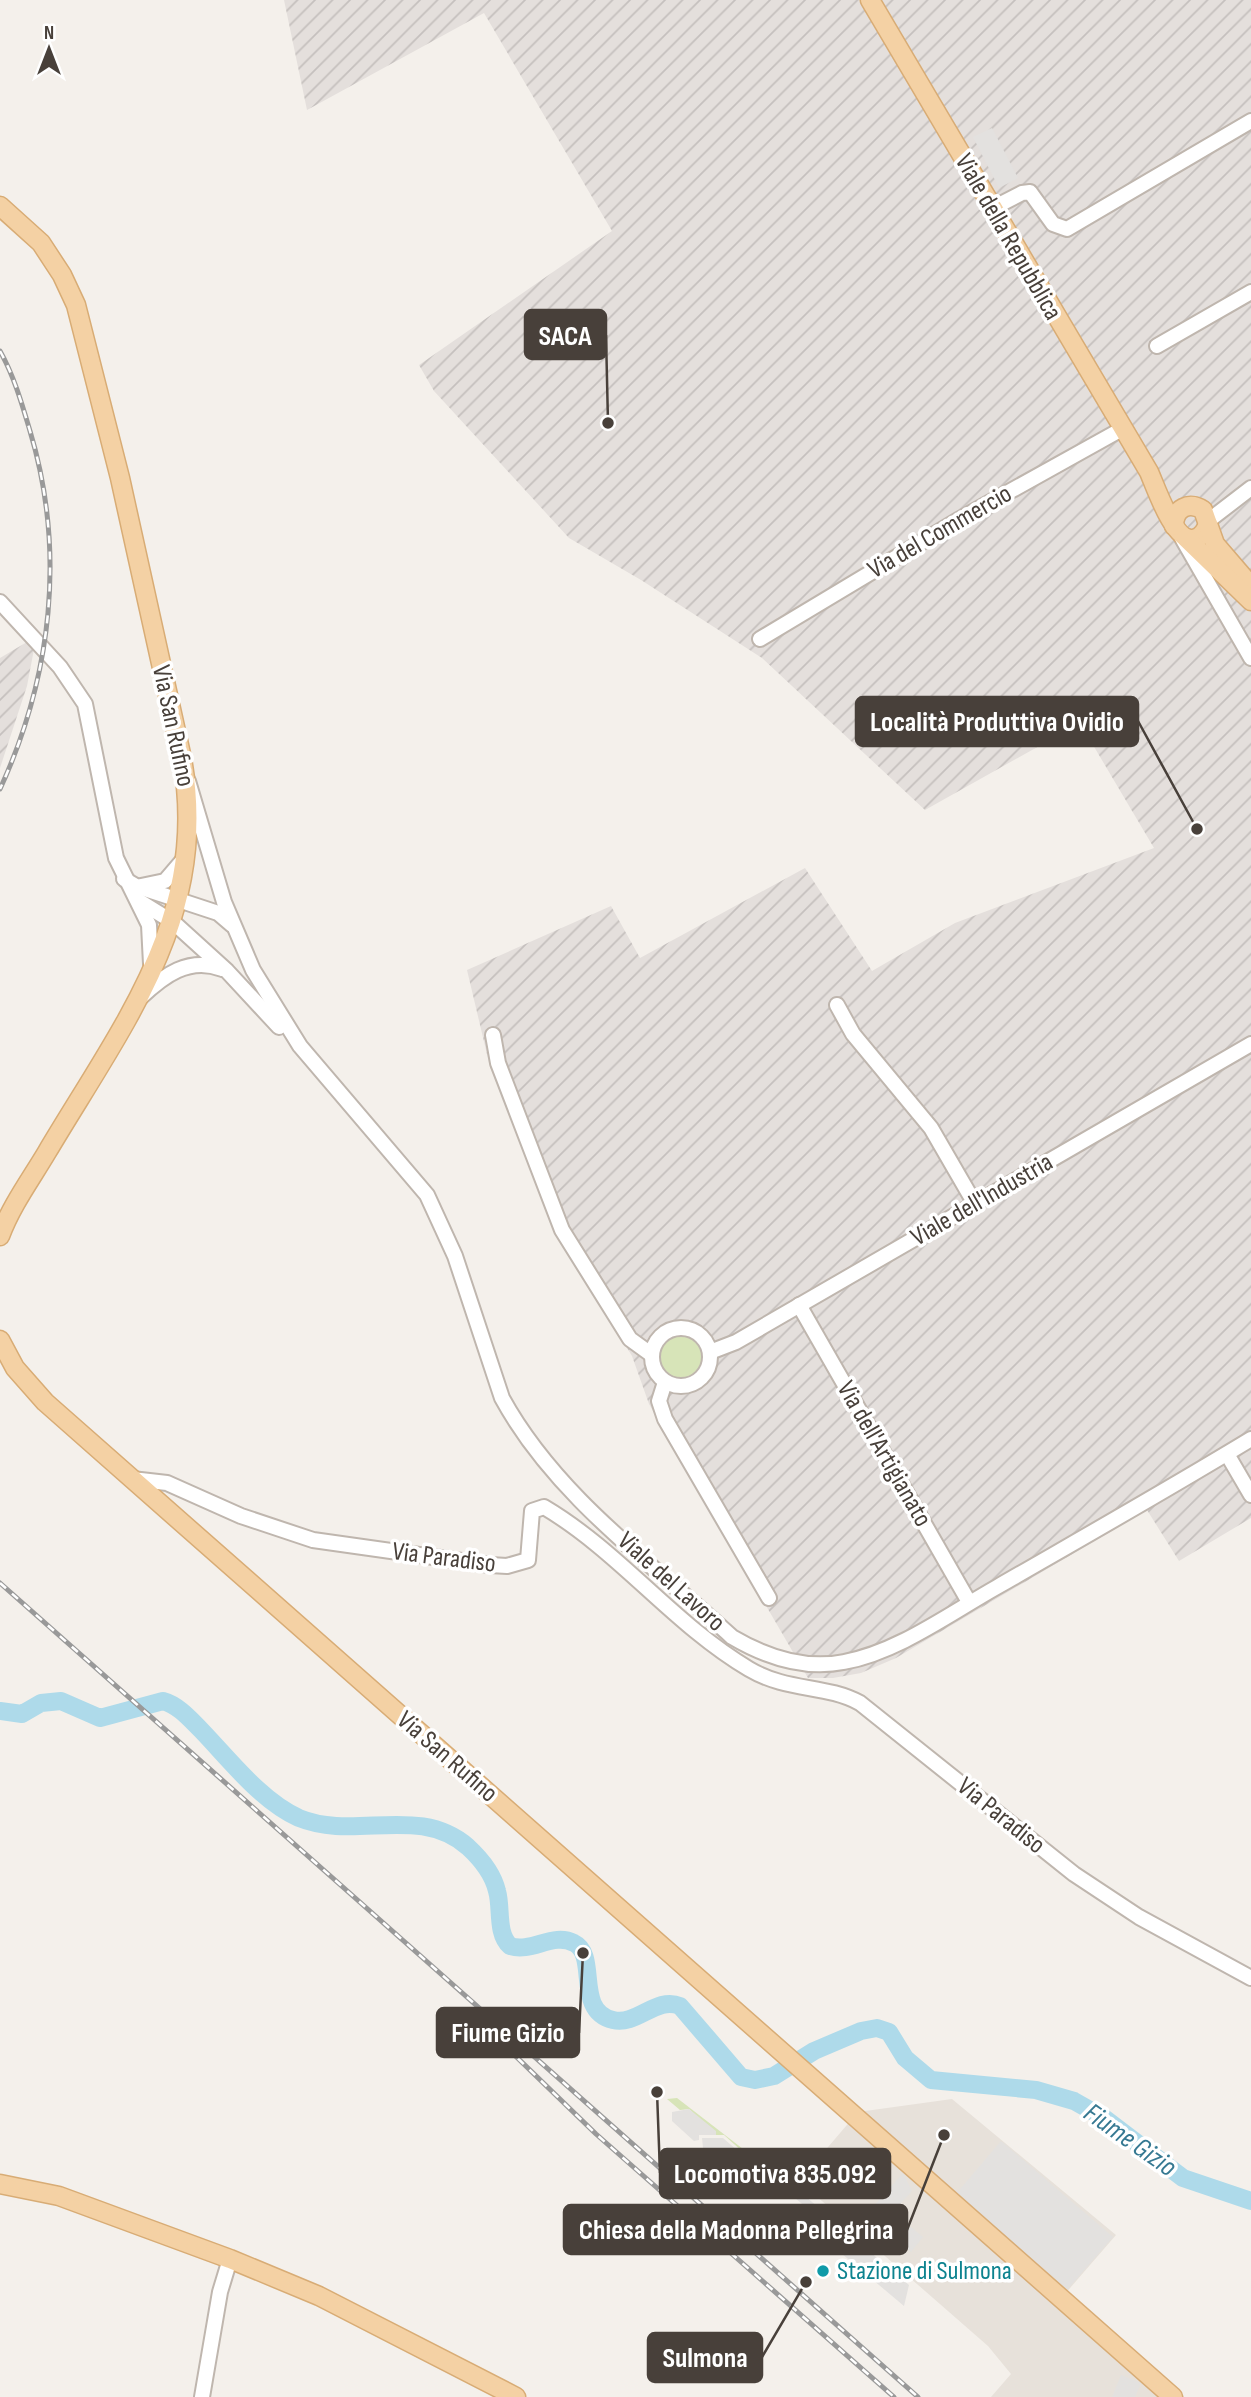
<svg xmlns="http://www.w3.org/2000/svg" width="1251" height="2397" font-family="'Sofia Sans Condensed',sans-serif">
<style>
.residential{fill:#e7e1da}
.industrial{fill:url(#industrial-furrows)}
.green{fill:#d7e4b8}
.parking{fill:#e3e1df}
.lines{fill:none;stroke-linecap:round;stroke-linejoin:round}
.river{stroke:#aedaea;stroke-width:18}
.minor-casing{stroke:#bfb6ae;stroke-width:18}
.major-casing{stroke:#d8ac75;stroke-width:21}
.minor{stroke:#fff;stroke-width:14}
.major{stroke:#f4d1a4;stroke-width:18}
.rail-casing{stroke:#999;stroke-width:5}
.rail{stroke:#fff;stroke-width:2.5;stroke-dasharray:8;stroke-linecap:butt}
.culture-dot{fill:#0f9aa8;stroke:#fff;stroke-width:2.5}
.labels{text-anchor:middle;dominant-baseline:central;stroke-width:7;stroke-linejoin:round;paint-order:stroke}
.street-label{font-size:26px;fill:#48403a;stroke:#fff}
.culture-label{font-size:26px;fill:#0d838f;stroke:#fff;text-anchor:start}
.water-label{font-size:28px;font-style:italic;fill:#367992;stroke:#fff}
.leader{fill:none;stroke:#48403a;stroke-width:2.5}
.callout-dot{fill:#48403a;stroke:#fff;stroke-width:2.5}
.callout{fill:#48403a;stroke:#48403a;stroke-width:2.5}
.callout-label{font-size:28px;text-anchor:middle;font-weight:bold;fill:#fff}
</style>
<defs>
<pattern id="industrial-furrows" width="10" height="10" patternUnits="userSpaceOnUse" patternTransform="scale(1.75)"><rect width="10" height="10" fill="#e4dfdc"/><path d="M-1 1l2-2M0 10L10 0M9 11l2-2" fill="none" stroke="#c5c0be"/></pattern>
</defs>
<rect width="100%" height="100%" fill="#f4f0eb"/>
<!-- residential -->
<polygon class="residential" points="952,2099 1116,2235 1064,2295 1179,2397 991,2397 1011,2374 988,2346 799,2181 858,2112"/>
<!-- industrial -->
<g class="industrial">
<polygon points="284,0 1251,0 1251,1518 1179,1561 1147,1510 896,1658 861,1673 833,1678 808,1678 649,1404 632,1356 559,1237 490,1067 467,970 611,906 640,958 805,868 872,971 955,923 1154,848 1080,723 925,810 762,658 641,580 569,538 434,391 419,365 612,231 484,13 307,110"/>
<polygon points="27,642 34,649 27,686 0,768 0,658"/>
</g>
<!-- green -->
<g class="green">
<circle cx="681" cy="1357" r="24"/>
<polygon points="677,2098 756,2159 754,2162 724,2135 716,2135 689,2109 680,2110 667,2099"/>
</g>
<!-- parking -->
<g class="parking">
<polygon points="992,128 1018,178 999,188 973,137"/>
<polygon points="689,2109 716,2131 716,2135 699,2135 699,2140 694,2141 672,2121 672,2112"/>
<polygon points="702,2138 723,2138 775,2183 775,2189 759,2188 753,2182 753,2187 748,2187 703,2148"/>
<polygon points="1001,2141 1113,2237 1067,2290 955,2195"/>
<polygon points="903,2173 912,2191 893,2212 923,2237 911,2252 881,2225 863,2246 909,2285 904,2306 841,2253 847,2236"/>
<polygon points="805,2196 840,2226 830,2228 794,2197"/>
<polygon points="1121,2375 1141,2383 1135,2397 1112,2397"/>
</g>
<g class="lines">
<!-- river -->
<path class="river" d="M0,1711L22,1714L41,1703L61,1701L100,1718L163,1701C178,1705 190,1719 201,1730C229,1759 261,1801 299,1818C355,1841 419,1804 468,1847C481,1859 493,1874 497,1891C502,1908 496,1933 510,1946C532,1953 553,1932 574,1943C599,1955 574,2011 613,2020C637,2026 656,1996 680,2006L741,2077L755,2080L774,2076L814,2051L861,2031L877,2028L889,2032L905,2058L931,2080L1036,2090L1074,2101L1104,2118L1183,2178L1251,2201"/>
<defs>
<g id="minor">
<polyline points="991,209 1022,193 1030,192 1053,224 1067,229 1251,121"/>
<polyline points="1157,346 1251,292"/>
<polyline points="1208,521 1251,488"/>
<polyline points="1182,538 1251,658"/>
<polyline points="0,602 60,667 85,704 116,858 149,925 151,964"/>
<polyline points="760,639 960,519 1122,429"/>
<path d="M188,781L224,902L253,970L300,1046L427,1195L455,1256L502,1398C555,1495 651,1563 732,1637C766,1657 804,1670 844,1662C898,1652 949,1614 997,1587C1082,1538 1167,1490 1251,1439"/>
<polyline points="124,879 136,886 218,913 232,925"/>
<polyline points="141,886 165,881 183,860"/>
<polyline points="139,901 173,922 227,971 279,1027"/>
<path d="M141,997C163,976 189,956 222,969"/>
<polyline points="837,1005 853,1034 931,1128 975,1204"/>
<polyline points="493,1035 498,1063 562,1230 630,1339 652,1355"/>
<polyline points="799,1305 969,1602"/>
<circle cx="681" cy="1357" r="29"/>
<polyline points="710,1352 736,1342 1251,1044"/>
<polyline points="665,1382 659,1401 665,1419 769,1598"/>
<polyline points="1227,1454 1251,1495"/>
<path d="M132,1479L167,1483L241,1516L313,1540L490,1565L507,1566L528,1560L532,1511L544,1507C620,1552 673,1624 749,1669C788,1692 825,1684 860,1703L1074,1874L1139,1917L1251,1978"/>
<polyline points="202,2397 220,2292 230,2259"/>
</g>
<g id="major">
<path d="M870,0L1149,472C1156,488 1174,541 1193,539C1201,538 1205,532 1208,524"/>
<path d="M0,206L41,243L62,275L76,305L120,478L181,754C213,912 123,1024 47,1152C31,1179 11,1206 0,1236"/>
<path d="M1174,526C1174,508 1189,501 1203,510L1215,544L1251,586"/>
<polyline points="1186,538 1251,601"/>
<polyline points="0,1340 15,1368 45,1402 1173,2397"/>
<polyline points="0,2184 59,2196 230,2259 319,2296 516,2397"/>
</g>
</defs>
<!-- minor casing -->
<use href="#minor" class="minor-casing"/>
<!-- major casing -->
<use href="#major" class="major-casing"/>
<!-- minor -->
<use href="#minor" class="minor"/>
<!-- major -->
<use href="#major" class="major"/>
<defs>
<g id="rail">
<path d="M0,351C14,376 22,404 30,431C66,551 52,676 0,789"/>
<polyline points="0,1583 918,2397"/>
<polyline points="472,2014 596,2134 894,2397"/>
</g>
</defs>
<!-- rail casing -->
<use href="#rail" class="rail-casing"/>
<!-- rail -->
<use href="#rail" class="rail"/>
</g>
<!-- markers -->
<circle class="culture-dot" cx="823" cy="2271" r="7"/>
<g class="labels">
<!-- street labels -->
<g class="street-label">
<text transform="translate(1008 237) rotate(60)">Viale della Repubblica</text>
<text transform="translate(940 532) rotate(-30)">Via del Commercio</text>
<text transform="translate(173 726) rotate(78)">Via San Rufino</text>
<text transform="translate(982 1200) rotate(-30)">Viale dell'Industria</text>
<text transform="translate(884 1454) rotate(60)">Via dell'Artigianato</text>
<text transform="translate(444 1558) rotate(7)">Via Paradiso</text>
<text transform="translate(671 1582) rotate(42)">Viale del Lavoro</text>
<text transform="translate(447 1757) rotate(41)">Via San Rufino</text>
<text transform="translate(1001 1816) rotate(39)">Via Paradiso</text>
</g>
<!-- culture labels -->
<g class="culture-label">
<text x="837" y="2271">Stazione di Sulmona</text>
</g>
<!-- water labels -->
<g class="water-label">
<text transform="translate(1130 2140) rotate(35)">Fiume Gizio</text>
</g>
</g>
<!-- callouts -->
<path class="leader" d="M608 423L606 335M1197 829L1138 721M583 1953L579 2033M657 2092L660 2173M944 2135L907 2230M806 2282L762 2357"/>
<g class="callout-dot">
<circle cx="608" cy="423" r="7"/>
<circle cx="1197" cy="829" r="7"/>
<circle cx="583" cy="1953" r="7"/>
<circle cx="657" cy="2092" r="7"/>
<circle cx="944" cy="2135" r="7"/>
<circle cx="806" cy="2282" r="7"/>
</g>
<g class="callout">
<rect x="525" y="310" width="81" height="49" rx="7"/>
<rect x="856" y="697" width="282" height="49" rx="7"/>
<rect x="437" y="2008" width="142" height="49" rx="7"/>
<rect x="660" y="2149" width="230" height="49" rx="7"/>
<rect x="564" y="2205" width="343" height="49" rx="7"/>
<rect x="648" y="2333" width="114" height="49" rx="7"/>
</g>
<g class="callout-label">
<text x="565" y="345">SACA</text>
<text x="997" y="731">Località Produttiva Ovidio</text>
<text x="508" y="2042">Fiume Gizio</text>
<text x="775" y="2183">Locomotiva 835.092</text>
<text x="736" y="2239">Chiesa della Madonna Pellegrina</text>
<text x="705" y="2367">Sulmona</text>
</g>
<!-- north arrow -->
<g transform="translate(49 49)" stroke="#ffffff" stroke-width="5" paint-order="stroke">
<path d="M0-5L12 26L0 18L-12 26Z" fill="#48403a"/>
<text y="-10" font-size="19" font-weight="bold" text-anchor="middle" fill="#48403a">N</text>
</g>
</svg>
